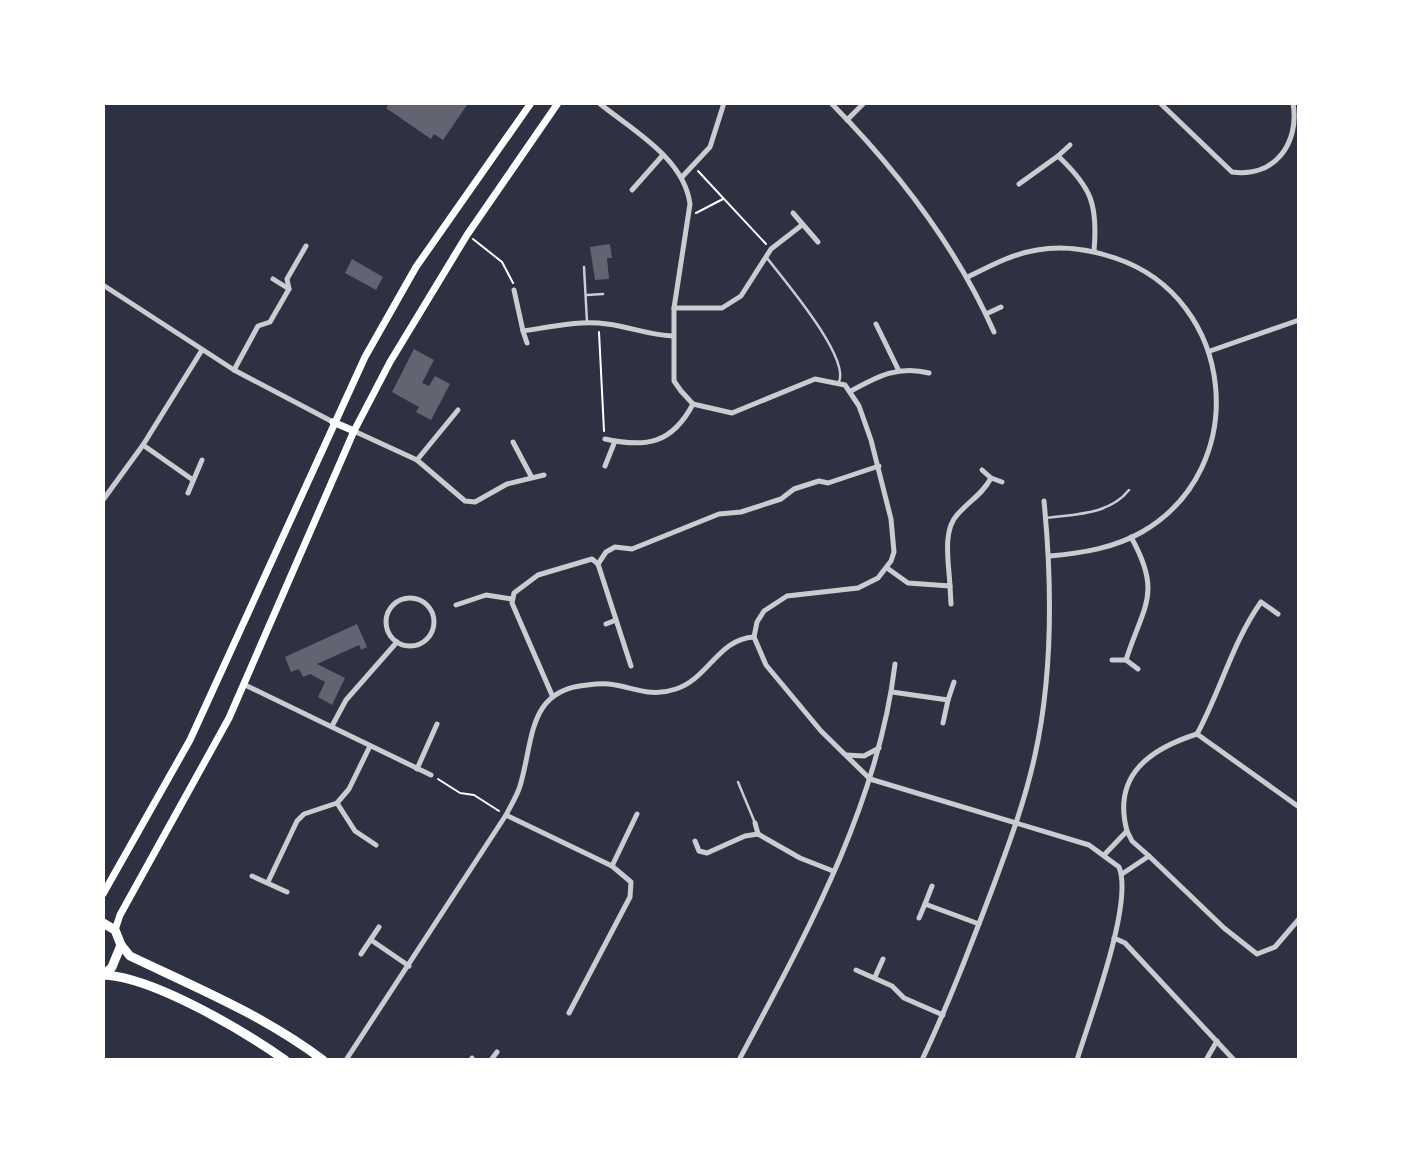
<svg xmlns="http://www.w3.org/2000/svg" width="1402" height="1163" font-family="Ubuntu,sans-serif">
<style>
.building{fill:#626471}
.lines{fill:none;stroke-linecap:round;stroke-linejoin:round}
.path{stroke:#fff;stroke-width:2}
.service{stroke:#caccd0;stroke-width:2.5}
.minor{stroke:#caccd0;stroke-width:5}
.secondary{stroke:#fff;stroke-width:7}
.trunk{stroke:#fff;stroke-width:9}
</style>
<rect width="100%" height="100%" fill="#2d3142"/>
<!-- building -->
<g class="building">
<polygon points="390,103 464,103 467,105 443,140 434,134 431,139 386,108"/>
<polygon points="610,244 612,258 607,258 609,279 595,280 590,247"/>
<polygon points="352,259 383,277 376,290 345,273"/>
<polygon points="414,349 434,360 422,383 429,386 435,376 450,384 431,420 416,412 419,407 392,392"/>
<polygon points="357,624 367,647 361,650 359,645 317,664 345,678 332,705 318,697 325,682 310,674 303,677 299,669 291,672 285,657"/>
</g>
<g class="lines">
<!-- path -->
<g class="path">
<polyline points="698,171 766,244"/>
<polyline points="696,213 723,199"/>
<polyline points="473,239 502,262 513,283"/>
<polyline points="599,332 604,431"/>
<polyline points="438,779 460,793 474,795 499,811"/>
</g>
<!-- service -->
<g class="service">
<path d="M767,258C784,280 850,357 839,382"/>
<polyline points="584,267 587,322"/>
<polyline points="587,295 603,294"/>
<path d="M1046,518C1075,514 1109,515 1129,490"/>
<polyline points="738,782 755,823"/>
</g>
<!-- minor -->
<g class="minor">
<path d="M599,103C632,130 684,158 690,204L674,308V381L681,391L693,404L732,413L815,379L845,385L859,406L871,440L891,519L894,552L891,561L878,578L858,588L787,596L764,611L757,622L754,637L766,665L821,731L870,779L1089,845L1119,867C1134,903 1089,1020 1077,1060"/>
<path d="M831,103C897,170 956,246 994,332"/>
<path d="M1160,103L1232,172C1274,178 1300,144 1293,103"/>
<polyline points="847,120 864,103"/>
<polyline points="1058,156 1070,145"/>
<polyline points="682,177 710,147 724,103"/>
<path d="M1019,184L1058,156C1092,188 1098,205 1094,251"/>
<polyline points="632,190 663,155"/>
<polyline points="793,213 818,242"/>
<path d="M968,277C990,266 1012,254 1037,250C1064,245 1089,249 1115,258C1236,298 1253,468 1142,532C1114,548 1083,553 1050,556"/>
<polyline points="103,285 234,370 333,422"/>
<polyline points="289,289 287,279 306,246"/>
<path d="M514,290L523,331C551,327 579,320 607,324C631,327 648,335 673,336"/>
<polyline points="674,308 722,308 741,296 771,249 802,225"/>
<polyline points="986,314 1001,307"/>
<polyline points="876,324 898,369"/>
<polyline points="523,331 527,343"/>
<polyline points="1210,351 1299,320"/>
<polyline points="234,370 258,326 270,322 289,289 273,279"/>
<path d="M851,391C878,376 899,365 929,373"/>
<polyline points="354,431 417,460 465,501 475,502 507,484 544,475"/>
<path d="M605,439C646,448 672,444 693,404"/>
<polyline points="513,442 531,476"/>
<polyline points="143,445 193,480"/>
<polyline points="417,460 458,410"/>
<polyline points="605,466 615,441"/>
<polyline points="982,470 991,478"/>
<polyline points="188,493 202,460"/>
<polyline points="103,500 143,445 202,350"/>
<polyline points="598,564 606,552 615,547 632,549 719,514 741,512 781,499 794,489 819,481 828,483 879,466"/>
<polyline points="598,564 631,666"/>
<path d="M887,568L908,583L950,586C949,565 942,531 957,515C969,501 982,495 991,478L1002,482"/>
<polyline points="950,586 951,604"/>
<circle cx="410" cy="622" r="24"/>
<polyline points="456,605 486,595 512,599"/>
<polyline points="606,624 616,620"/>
<path d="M1112,660H1126C1143,606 1163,594 1131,537"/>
<polyline points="1126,660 1138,669"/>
<polyline points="243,684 431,775"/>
<polyline points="892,692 948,700 954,682"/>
<polyline points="552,695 512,603 514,593 538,575 592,559 598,564"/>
<polyline points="943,723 948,700"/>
<polyline points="332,726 346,700 397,642"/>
<polyline points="1197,734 1299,807"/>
<polyline points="370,746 349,789 337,803 355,831 376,845"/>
<polyline points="846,755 864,756 879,748"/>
<polyline points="417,769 437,724"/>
<polyline points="506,815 612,866 631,882 630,897 569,1013"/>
<polyline points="755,823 758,834"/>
<polyline points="1127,831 1132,841 1149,856"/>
<polyline points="695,841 699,851 707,853 745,836 758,834 800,858 833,871"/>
<path d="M1105,854L1127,831C1112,775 1150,749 1197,734C1221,690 1232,643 1261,602L1278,614"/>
<polyline points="612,866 637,814"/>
<polyline points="1122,874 1149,856 1224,928 1257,954 1275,947 1299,919"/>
<polyline points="252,876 287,892"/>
<polyline points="268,882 297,821 304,814 337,803"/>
<polyline points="925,904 932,886"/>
<polyline points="919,918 925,904 979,924"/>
<polyline points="1114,938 1125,943 1234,1060"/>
<polyline points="371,940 409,966"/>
<polyline points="361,954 379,927"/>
<polyline points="856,970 892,986 904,998 943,1015"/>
<polyline points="875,977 883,959"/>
<polyline points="472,1058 473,1060"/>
<path d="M346,1060L506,815C511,805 517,796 520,786C534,740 527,690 587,685C594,684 602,683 609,684C634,687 650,698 676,689C709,678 718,639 754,637"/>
<polyline points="491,1060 497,1052"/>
<path d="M739,1060C805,936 878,806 895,664"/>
<path d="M922,1060C949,1003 971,945 993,887C1009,844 1025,801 1035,755C1053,673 1052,583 1044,501"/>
<polyline points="1206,1060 1217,1041"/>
</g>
<!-- secondary -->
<g class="secondary">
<polyline points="333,422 354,431"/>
<polyline points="103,894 190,740 365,357 416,267 531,103"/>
<polyline points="115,930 120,915 229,718 354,431 390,362 467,235 558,103"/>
</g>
<!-- trunk -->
<g class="trunk">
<polyline points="103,923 115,930 121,945 112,967 103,976"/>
<path d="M121,945L130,956C197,988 263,1015 323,1060"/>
<path d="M105,975C155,978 244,1031 285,1060"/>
</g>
</g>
<!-- border -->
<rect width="1402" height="1163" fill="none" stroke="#ffffff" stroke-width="210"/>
</svg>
